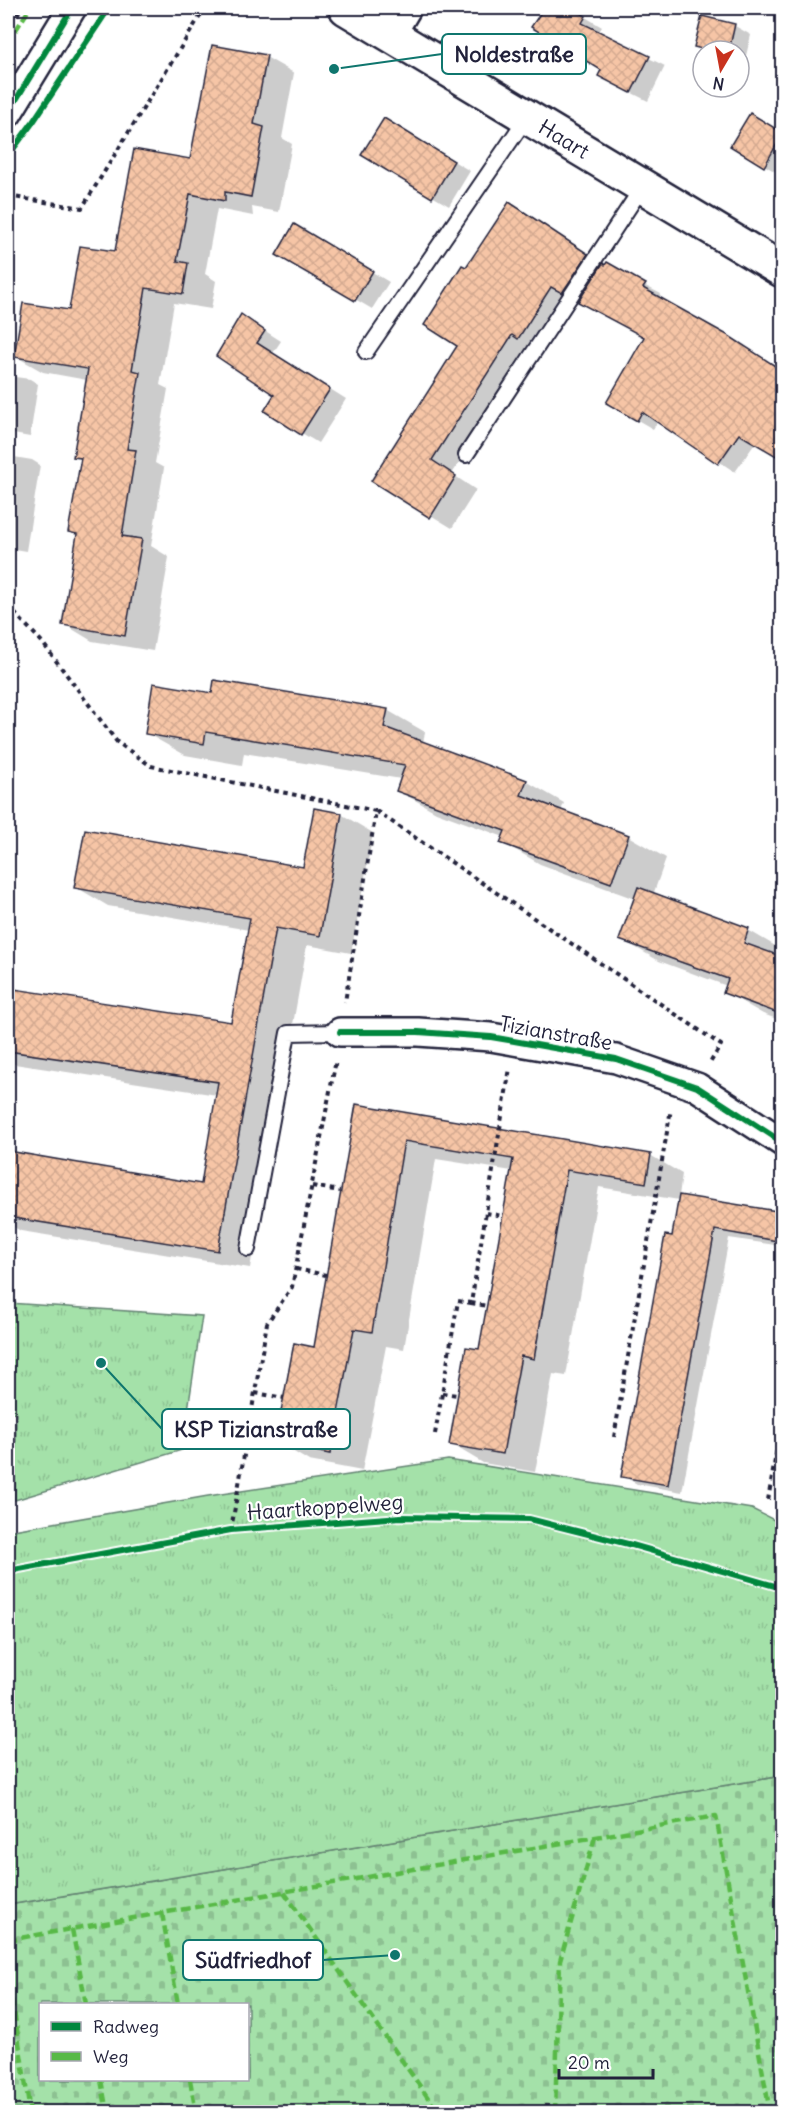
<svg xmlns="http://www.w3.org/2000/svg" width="790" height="2120" font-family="Delius,sans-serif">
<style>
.cemetery{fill:url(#cemetery-stones);stroke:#638272;stroke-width:1.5;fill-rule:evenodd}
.park{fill:url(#park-tufts);stroke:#638272;stroke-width:1.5}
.shadow{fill:#0003}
.building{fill:url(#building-cross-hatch);stroke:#22223b;stroke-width:1.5}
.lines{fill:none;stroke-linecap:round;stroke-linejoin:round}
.lane-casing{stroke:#22223b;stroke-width:18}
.street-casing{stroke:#22223b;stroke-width:32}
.secondary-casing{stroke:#22223b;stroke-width:38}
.path{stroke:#22223b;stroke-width:4;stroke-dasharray:4.5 4.5;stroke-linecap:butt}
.lane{stroke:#fff;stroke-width:14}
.street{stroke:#fff;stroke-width:27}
.secondary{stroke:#fff;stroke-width:33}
.quiet{stroke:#58b947;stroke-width:4.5;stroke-dasharray:9 4.5;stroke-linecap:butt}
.cycleway-casing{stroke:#fff;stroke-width:10}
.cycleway{stroke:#00873e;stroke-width:6}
.labels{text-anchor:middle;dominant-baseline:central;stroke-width:4.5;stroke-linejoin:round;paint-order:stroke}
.street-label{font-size:21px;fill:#22223b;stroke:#fff}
.leader{fill:none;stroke:#0f766e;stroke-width:2}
.callout-dot{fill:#0f766e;stroke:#fff;stroke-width:2}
.callout{fill:#fff;stroke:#0f766e;stroke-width:2}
.callout-label{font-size:22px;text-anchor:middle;font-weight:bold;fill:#22223b}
</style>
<defs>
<pattern id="cemetery-stones" width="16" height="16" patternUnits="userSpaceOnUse" patternTransform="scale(1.5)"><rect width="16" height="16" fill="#a4e1a9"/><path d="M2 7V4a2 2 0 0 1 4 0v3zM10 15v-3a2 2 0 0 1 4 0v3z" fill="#8dc192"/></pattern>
<pattern id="park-tufts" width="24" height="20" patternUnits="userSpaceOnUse" patternTransform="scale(1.5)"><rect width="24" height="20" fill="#a4e1a9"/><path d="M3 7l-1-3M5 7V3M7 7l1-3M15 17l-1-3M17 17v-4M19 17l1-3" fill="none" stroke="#8dc192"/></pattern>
<pattern id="building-cross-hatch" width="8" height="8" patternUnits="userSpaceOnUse" patternTransform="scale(1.5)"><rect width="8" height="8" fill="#f6c5a6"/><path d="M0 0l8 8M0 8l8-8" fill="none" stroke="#d3a990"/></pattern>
</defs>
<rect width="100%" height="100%" fill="#fff"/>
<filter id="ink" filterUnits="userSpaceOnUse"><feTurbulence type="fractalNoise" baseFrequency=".0167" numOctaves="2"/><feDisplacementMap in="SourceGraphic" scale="12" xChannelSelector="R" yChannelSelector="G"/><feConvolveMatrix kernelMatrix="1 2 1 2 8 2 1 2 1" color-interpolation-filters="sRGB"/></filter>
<g filter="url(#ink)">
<!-- cemetery -->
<path class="cemetery" d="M782,1776V2112H8V1905ZM40,2004H248V2080H40Z"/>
<!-- park -->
<g class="park">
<polygon points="8,1303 202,1316 182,1450 15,1500 16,1413 8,1411"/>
<polygon points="448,1460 752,1509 782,1524 782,1776 8,1905 8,1531 208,1496"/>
</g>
<!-- shadow -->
<g class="shadow">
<polygon points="546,8 570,8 602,27 598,33 665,66 648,101 616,85 603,70 534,27"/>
<polygon points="703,18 735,26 751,35 744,64 739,63 739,51 704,51 696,46"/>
<polygon points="266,57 294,73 282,138 292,144 279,212 252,207 253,216 217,209 205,274 216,281 211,309 174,303 160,385 168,389 155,463 164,468 151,546 169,557 153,651 92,641 64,624 79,536 70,531 82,460 75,456 87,380 43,372 15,356 70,312 191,161"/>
<polygon points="751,115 782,134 782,172 781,175 764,165"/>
<polygon points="400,129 470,171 449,206 432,196"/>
<polygon points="531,216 607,266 661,294 658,299 756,442 735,472 658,421 653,429 608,403 646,337 573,298 534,346 452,474 476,490 452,528 373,480 460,345 467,269"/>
<polygon points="295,226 389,282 372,309 278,254"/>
<polygon points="242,316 281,341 273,353 346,399 318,443 266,411 276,395"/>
<polygon points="8,376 30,379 38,384 30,437 8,433"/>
<polygon points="8,456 32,460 40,465 26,551 8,548"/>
<polygon points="213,695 387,710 425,732 423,743 526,781 564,803 561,811 628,836 666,858 653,895 748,930 782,950 782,1021 763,1014 725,992 727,986 659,961 621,939 635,899 540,864 502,842 504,837 436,812 397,790 401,779 244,753 242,765 185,755 146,733"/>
<polygon points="341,814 373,833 351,953 307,945 250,1268 21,1231 8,1224 8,1153 202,1186 217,1095 8,1063 8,990 233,1024 249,930 108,906 76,887 304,868"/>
<polygon points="357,1106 650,1155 682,1174 679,1196 782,1213 782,1246 729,1238 682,1492 637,1484 623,1476 679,1200 599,1187 566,1376 553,1374 535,1472 483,1463 451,1444 480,1351 512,1171 436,1159 404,1349 386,1346 362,1471 309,1461 277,1442 315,1348"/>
</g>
<!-- building -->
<g class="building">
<polygon points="544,8 572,8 586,16 582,23 650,56 631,93 598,76 601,70 531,27"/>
<polygon points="702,16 735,24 729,51 710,51 694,47"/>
<polygon points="212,45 267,55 254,124 264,127 251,197 225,192 225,201 190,194 177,261 188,263 183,294 146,288 132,370 140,372 127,449 136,450 122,536 142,539 125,636 62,625 77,534 68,532 81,458 73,457 88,369 14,357 23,303 69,310 80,246 115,251 134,149 190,159"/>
<polygon points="750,113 783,133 764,167 730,146"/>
<polygon points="384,118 454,161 432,198 361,155"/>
<polygon points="509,202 588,254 562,293 551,287 518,339 512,335 432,460 456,476 430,518 371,481 457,346 424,325 462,265 466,267"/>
<polygon points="294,224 373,271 355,301 276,255"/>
<polygon points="607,262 646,284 643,288 729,336 783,371 783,460 739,434 718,464 642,412 637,421 606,403 644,337 578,302 603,263 605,265"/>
<polygon points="241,314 265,331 257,343 330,389 301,435 264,411 274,395 216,356"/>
<polygon points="214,680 388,709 384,727 527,780 521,795 629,835 611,883 500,843 505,831 396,791 405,765 206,732 204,744 145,734 153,683 212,693"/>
<polygon points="314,808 342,813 320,936 276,928 218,1251 8,1217 8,1151 201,1184 218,1082 8,1051 8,988 231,1022 250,918 74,888 85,829 303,867"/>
<polygon points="638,887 749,928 744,943 783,957 783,1015 723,993 728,979 619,940"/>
<polygon points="356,1104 651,1154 646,1183 567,1170 534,1359 521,1356 503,1454 449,1445 466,1347 479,1349 513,1159 404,1141 372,1332 354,1329 330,1454 275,1443 294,1343 314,1347"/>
<polygon points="679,1195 783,1212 783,1242 715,1230 668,1485 621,1477 665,1235 672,1236"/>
</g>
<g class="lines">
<defs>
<g id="lane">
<polyline points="366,352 527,117"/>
<polyline points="466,455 643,186"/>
<polyline points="248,1249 288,1033 340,1032"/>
</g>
<g id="street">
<polyline points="391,35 407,8"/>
<polyline points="8,113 72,8"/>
<polyline points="340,1032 418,1032 491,1037 616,1059 697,1087 782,1142"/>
</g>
<polyline id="secondary" points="346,8 782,270"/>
</defs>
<!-- lane casing -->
<use href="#lane" class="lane-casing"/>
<!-- street casing -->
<use href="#street" class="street-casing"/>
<!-- secondary casing -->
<use href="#secondary" class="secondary-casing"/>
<!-- path -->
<g class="path">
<polyline points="8,8 24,16"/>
<polyline points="8,196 82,208 205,8"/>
<polyline points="8,606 42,642 117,742 151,766 376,811 345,1002"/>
<polyline points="376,811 721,1045 710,1063"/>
<polyline points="312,1186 340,1191"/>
<polyline points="486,1213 503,1216"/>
<polyline points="296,1269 326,1275"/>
<polyline points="471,1303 487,1306"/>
<polyline points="255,1393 284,1398"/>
<polyline points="442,1393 458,1395"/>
<polyline points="435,1434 458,1301 471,1303 510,1068"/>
<polyline points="614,1437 671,1109"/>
<polyline points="768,1500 782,1419"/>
<polyline points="231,1530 267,1323 292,1287 336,1060"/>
<polyline points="8,1571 231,1530 401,1517 529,1519 632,1545 782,1588"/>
</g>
<!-- lane -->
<use href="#lane" class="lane"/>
<!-- street -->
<use href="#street" class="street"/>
<!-- secondary -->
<use href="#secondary" class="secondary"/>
<!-- quiet -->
<g class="quiet">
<polyline points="8,42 30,8"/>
<polyline points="284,1892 438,2112"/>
<polyline points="162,1913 178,2004"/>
<polyline points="72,1929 86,2004"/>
<polyline points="8,1940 716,1816 770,2112"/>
<polyline points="8,1973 30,2112"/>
<polyline points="101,2080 107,2112"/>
<polyline points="190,2080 196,2112"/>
<polyline points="555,2112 560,1961 595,1837"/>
</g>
<defs>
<g id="cycleway">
<polyline points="8,113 72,8"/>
<polyline points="8,156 33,122 109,8"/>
<polyline points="340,1032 418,1032 491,1037 616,1059 697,1087 782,1142"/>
<polyline points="8,1571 231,1530 401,1517 529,1519 632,1545 782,1588"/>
</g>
</defs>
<!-- cycleway casing -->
<use href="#cycleway" class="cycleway-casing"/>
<!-- cycleway -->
<use href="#cycleway" class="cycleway"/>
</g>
</g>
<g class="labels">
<!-- street labels -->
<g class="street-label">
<text transform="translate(564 139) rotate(31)">Haart</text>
<text transform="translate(556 1033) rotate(10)">Tizianstraße</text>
<text transform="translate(325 1507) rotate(-4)">Haartkoppelweg</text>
</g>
</g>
<!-- callouts -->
<path class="leader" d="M334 69L442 54M101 1363L162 1429M395 1955L323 1960"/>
<g class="callout-dot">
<circle cx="334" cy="69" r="6"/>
<circle cx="101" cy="1363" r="6"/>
<circle cx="395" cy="1955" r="6"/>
</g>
<g class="callout">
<rect x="442" y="34" width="144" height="40" rx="6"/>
<rect x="162" y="1409" width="188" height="40" rx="6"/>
<rect x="183" y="1940" width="140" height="40" rx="6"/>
</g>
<g class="callout-label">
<text x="514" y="62">Noldestraße</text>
<text x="256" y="1437">KSP Tizianstraße</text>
<text x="253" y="1968">Südfriedhof</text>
</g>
<!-- margin -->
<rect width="790" height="2120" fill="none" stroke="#fff" stroke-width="30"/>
<rect x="15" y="15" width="760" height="2090" fill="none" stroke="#22223b" stroke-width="2" filter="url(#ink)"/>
<!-- legend -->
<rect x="39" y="2003" width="210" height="78" fill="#ffffff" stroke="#a7a7b1" stroke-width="1.5"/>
<rect x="51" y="2022" width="30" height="9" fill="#00873e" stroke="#a7a7b1" stroke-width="1.5"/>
<text x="93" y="2033" font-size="18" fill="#22223b">Radweg</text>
<rect x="51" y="2052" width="30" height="9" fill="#58b947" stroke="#a7a7b1" stroke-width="1.5"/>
<text x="93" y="2063" font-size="18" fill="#22223b">Weg</text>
<!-- north arrow -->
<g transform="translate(721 69) rotate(190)"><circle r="28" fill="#ffffff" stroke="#a7a7b1" stroke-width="1.5"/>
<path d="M0-4.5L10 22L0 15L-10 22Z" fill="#c8321e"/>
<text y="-9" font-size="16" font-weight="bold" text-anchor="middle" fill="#22223b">N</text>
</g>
<!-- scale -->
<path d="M559 2069v9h94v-9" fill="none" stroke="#22223b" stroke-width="3"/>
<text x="568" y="2069" font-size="18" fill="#22223b" stroke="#ffffff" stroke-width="4.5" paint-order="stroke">20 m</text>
</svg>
